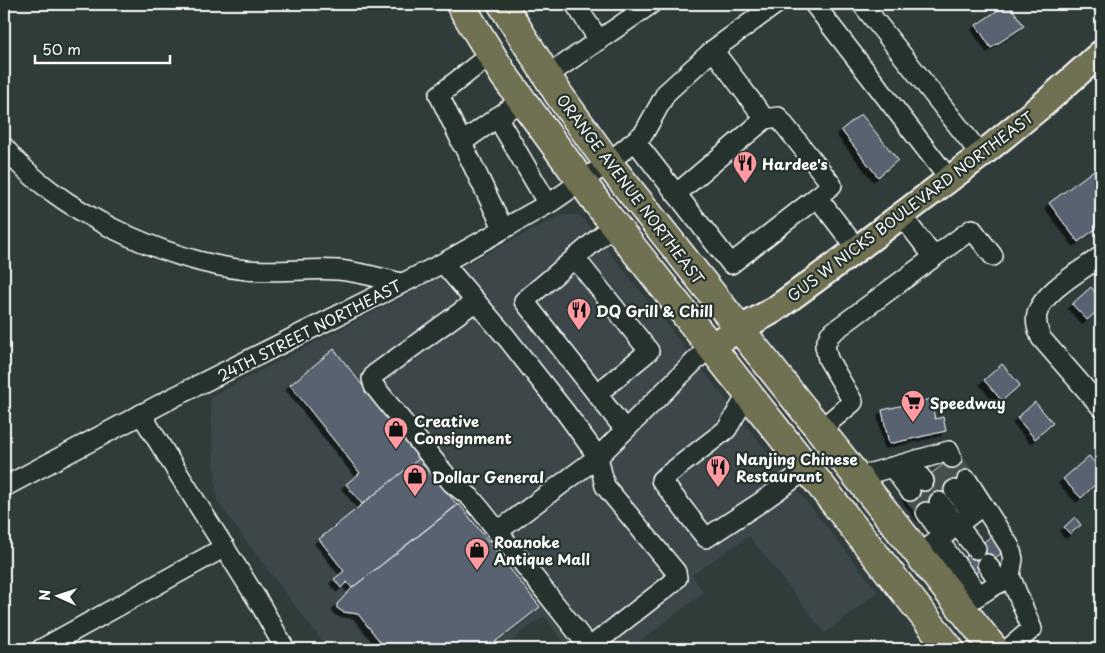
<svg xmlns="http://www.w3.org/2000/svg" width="1105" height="653" font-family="'Playpen Sans',sans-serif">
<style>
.built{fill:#3c474a}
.building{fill:#586270;stroke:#fff;filter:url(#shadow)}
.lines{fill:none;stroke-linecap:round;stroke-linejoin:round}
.minor-tunnel{stroke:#45504e;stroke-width:19;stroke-dasharray:19 9;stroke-linecap:butt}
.minor-casing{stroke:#fff;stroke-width:22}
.major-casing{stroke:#fff;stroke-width:29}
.highway-casing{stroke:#fff;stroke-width:31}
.minor{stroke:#26332d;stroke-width:19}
.major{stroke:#706f52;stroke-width:25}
.highway{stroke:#706f52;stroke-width:28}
.labels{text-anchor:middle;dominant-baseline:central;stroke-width:4.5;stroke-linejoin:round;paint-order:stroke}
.poi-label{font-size:15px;font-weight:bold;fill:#fff;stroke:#26332d;text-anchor:start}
.street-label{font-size:15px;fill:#fff;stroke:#26332d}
</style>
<defs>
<filter id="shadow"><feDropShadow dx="-4.5" dy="4.5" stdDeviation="0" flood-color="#0009"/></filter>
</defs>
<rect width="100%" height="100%" fill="#303c3a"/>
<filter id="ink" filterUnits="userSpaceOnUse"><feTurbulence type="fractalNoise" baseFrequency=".02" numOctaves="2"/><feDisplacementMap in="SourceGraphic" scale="10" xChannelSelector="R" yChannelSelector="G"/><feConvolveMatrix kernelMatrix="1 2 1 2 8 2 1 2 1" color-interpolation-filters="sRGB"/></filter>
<g filter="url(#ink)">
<!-- built -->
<polygon class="built" points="561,215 580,215 878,592 825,633 749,536 692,575 703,593 630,649 569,649 544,616 500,649 328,649 258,557 217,501 210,397"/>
<!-- building -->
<g class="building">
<polygon points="1007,4 1009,4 1024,26 991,48 976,25"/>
<polygon points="861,114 898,160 878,177 841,130"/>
<polygon points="1101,165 1101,225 1078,242 1049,203"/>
<polygon points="1091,287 1101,299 1101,308 1087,320 1072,304"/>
<polygon points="334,349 420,459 362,504 346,484 360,473 290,385"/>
<polygon points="1002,364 1020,385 1002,401 984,380"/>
<polygon points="931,399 935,419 943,417 946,431 889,444 882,410"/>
<polygon points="1035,402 1053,423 1035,439 1017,418"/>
<polygon points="957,454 973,475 921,516 905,494"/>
<polygon points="1089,456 1101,470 1101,479 1081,498 1063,479"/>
<polygon points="420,458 457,505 352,588 347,582 341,588 334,579 344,571 319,539"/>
<polygon points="459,504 540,607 486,649 386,649 358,614 343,612 337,608 337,604 352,588"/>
<polygon points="1075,517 1081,525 1070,534 1064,527"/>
<polygon points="995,533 1007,549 972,576 960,561"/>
</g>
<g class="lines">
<!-- minor-tunnel -->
<g class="minor-tunnel">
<polyline points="952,458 967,480"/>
<polyline points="938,469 954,490"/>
<polyline points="924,481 939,502"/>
<polyline points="910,491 926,512"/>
</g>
<defs>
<g id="minor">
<polyline points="575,4 599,40"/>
<polyline points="814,4 949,179"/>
<polyline points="862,4 981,155"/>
<polyline points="713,50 765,119"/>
<polyline points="491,54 439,95 503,228"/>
<polyline points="547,76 651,4"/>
<polyline points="497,117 548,204"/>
<polyline points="635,141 731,264 817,197 857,249"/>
<polyline points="461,143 522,100"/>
<path d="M4,147C53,209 168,263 247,270C277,273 308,268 338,270C359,272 381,278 401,283"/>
<polyline points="676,194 765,119 778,117 832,185 817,197"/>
<polyline points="901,215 934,257"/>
<polyline points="614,225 524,301 625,430"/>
<path d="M1101,256C1083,270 1043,291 1037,314C1035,323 1038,330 1041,338L1101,407"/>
<polyline points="575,258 649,351 597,394"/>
<polyline points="443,263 507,338 566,413 598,457 605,486 676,572 677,578 671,584 594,644 590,645 585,642 481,510 470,497 452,483 374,386 372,379 375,374 476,301"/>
<polyline points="747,395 727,429 661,480 706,538 761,502 807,469"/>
<polyline points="141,414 260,604 285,649"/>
<polyline points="820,430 853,402 828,359 825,346 830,334 972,229 993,256"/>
<polyline points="909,463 924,481"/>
<polyline points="892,467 910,491"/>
<polyline points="857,477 949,451 952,458"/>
<polyline points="4,487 176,396 443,263 553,201 608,163 644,133 666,93 713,50 776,4"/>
<polyline points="954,490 972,513"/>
<polyline points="939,502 976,549"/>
<polyline points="983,505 1010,547 1013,559 1010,576"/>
<polyline points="926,512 943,536"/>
<polyline points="497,532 598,457 710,346"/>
<polyline points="938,540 979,595"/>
<polyline points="919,555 983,505 967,480"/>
<polyline points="987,564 1000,583"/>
<polyline points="960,607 1010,576 1032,629 1008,649"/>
<polyline points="41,649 225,547"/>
</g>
<polyline id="major" points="710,346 774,310 857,249 981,155 1046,102 1101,53"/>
<g id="highway">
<polyline points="460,4 503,74 598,204 950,649"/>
<polyline points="502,4 559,95 608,163 994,649"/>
</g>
</defs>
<!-- minor casing -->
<use href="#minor" class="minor-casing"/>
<!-- major casing -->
<use href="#major" class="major-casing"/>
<!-- highway casing -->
<use href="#highway" class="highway-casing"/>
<!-- minor -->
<use href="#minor" class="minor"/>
<!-- major -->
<use href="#major" class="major"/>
<!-- highway -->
<use href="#highway" class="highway"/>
</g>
</g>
<!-- icons -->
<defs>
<symbol id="restaurant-pin" viewBox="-11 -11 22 30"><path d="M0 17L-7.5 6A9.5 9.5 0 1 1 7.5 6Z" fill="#ff9aa2" stroke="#26332d"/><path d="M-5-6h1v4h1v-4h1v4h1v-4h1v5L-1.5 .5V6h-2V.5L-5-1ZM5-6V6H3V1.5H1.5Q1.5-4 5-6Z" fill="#111"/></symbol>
<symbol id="supermarket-pin" viewBox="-11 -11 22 30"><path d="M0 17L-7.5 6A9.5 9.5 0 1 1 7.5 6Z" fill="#ff9aa2" stroke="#26332d"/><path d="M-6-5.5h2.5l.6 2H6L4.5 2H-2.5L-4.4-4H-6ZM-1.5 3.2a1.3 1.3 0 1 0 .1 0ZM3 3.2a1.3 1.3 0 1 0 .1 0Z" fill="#111"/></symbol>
<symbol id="shop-pin" viewBox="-11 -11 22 30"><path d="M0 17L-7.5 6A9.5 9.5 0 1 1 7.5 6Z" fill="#ff9aa2" stroke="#26332d"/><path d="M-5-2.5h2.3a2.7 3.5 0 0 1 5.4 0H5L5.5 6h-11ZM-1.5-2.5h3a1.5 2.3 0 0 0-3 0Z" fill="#111"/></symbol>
</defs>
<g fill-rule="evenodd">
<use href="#restaurant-pin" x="731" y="149" width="28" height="38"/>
<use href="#restaurant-pin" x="565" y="296" width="28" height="38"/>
<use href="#supermarket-pin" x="899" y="388" width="28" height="38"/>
<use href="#shop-pin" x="382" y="415" width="28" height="38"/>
<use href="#restaurant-pin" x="704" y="453" width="28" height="38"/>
<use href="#shop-pin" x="401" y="462" width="28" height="38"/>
<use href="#shop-pin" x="463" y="536" width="28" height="38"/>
</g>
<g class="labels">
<!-- poi labels -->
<g class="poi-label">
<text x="762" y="163">Hardee's</text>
<text x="596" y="310">DQ Grill &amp; Chill</text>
<text x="930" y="402">Speedway</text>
<text x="414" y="420">Creative<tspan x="414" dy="17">Consignment</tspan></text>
<text x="736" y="458">Nanjing Chinese<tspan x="736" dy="17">Restaurant</tspan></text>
<text x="432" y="476">Dollar General</text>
<text x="494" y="541">Roanoke<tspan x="494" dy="17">Antique Mall</tspan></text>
</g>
<!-- street labels -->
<g class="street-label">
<text transform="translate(631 189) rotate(53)">ORANGE AVENUE NORTHEAST</text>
<text transform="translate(910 206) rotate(-37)">GUS W NICKS BOULEVARD NORTHEAST</text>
<text transform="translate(309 330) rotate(-27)">24TH STREET NORTHEAST</text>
</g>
</g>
<!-- margin -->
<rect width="1105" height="653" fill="none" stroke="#26332d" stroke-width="20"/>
<rect x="10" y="10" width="1085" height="633" fill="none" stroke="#fff" stroke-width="2" filter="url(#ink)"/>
<!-- north arrow -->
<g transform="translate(58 596) rotate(273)" stroke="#26332d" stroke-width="4" paint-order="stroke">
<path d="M0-4L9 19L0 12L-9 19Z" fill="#ffffff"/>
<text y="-8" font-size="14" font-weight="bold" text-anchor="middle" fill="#ffffff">N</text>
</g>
<!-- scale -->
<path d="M35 55v8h135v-8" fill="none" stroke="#ffffff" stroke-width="2.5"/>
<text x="42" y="55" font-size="15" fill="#ffffff" stroke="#26332d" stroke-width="4" paint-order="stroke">50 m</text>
</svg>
